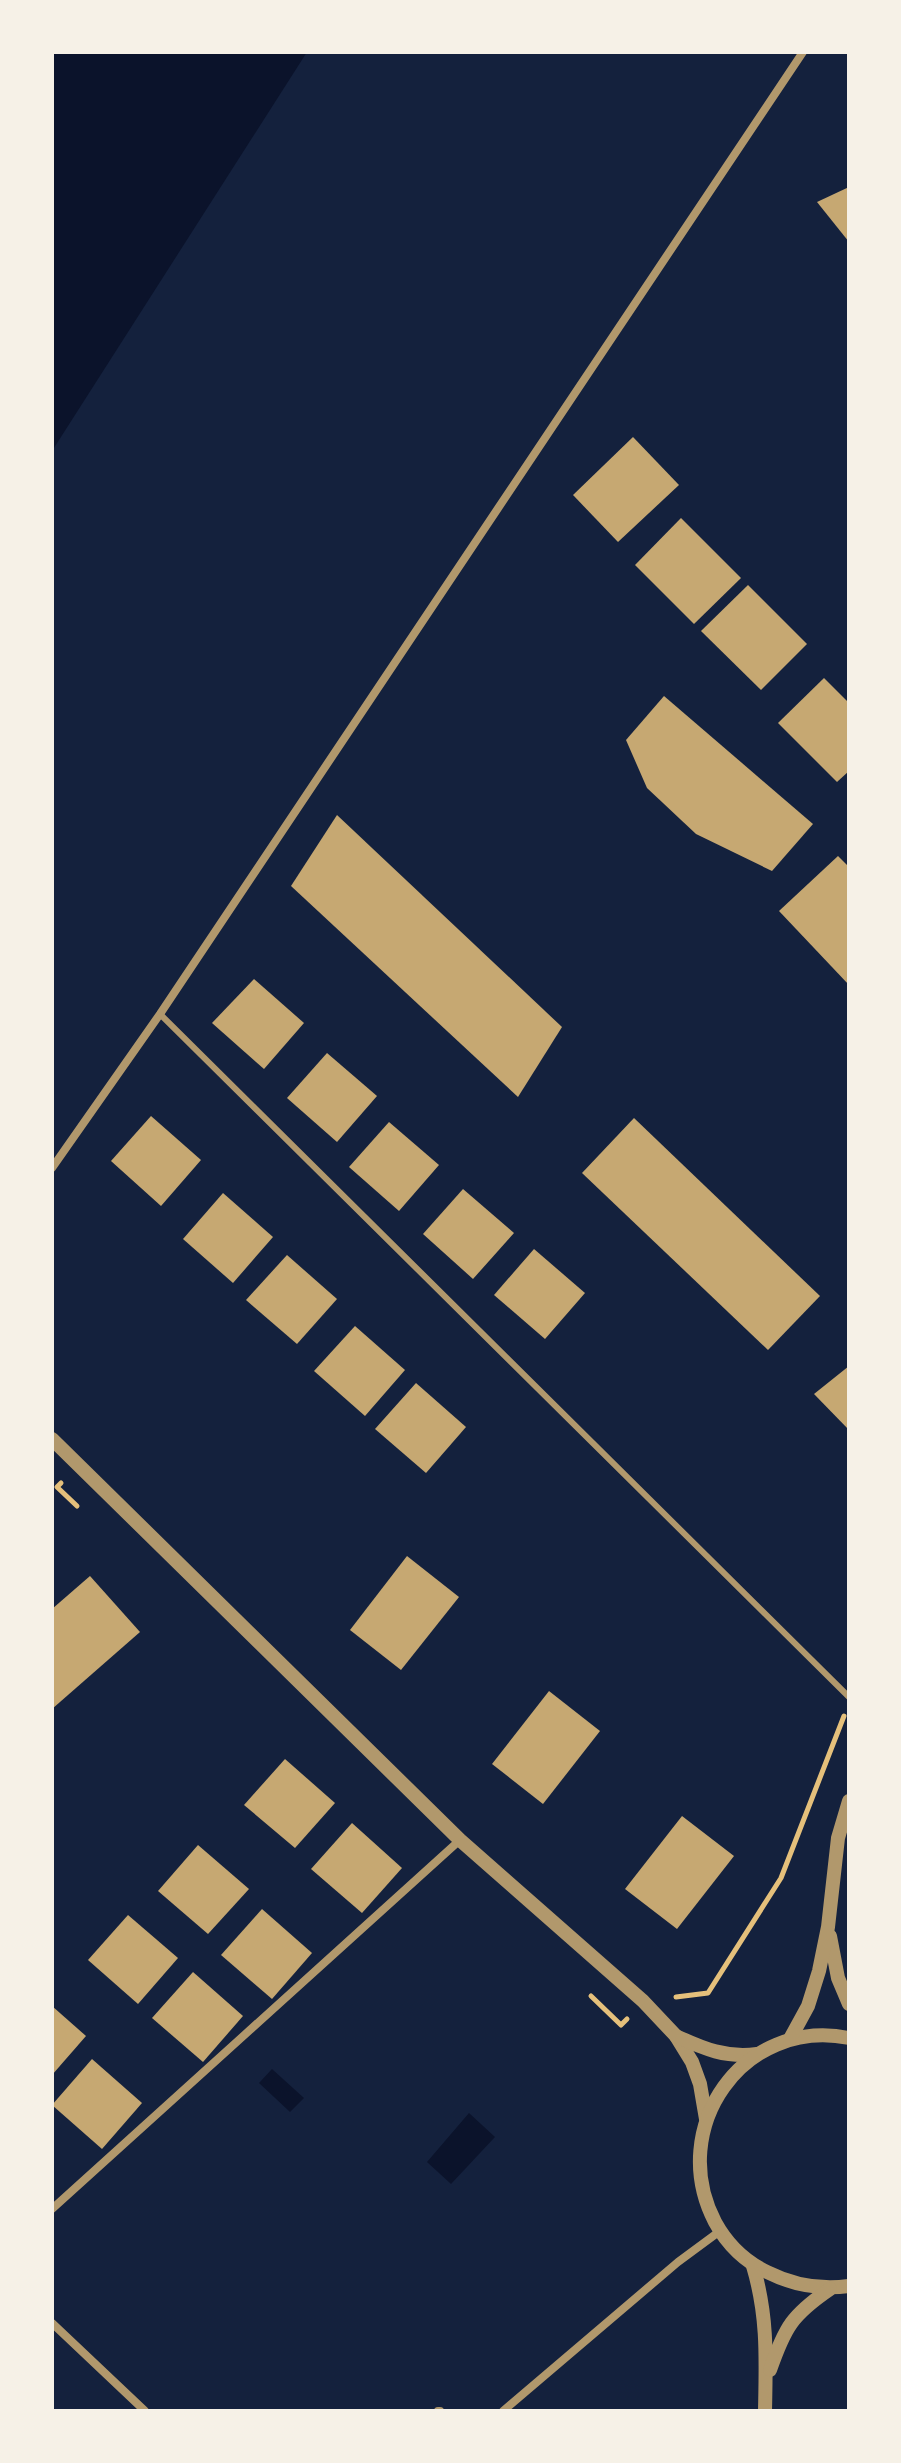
<svg xmlns="http://www.w3.org/2000/svg" width="901" height="2463" font-family="Poppins,sans-serif">
<style>
.water{fill:#0b132b}
.building{fill:#c6a872}
.lines{fill:none;stroke-linecap:round;stroke-linejoin:round}
.path{stroke:#e5c07b;stroke-width:5}
.service{stroke:#b1986c;stroke-width:6}
.minor{stroke:#b1986c;stroke-width:8}
.tertiary{stroke:#b1986c;stroke-width:14}
</style>
<rect width="100%" height="100%" fill="#14213d"/>
<!-- water -->
<g class="water">
<polygon points="52,52 307,52 52,451"/>
<polygon points="272,2069 304,2098 290,2112 259,2083"/>
<polygon points="469,2113 495,2137 451,2184 427,2162"/>
</g>
<!-- building -->
<g class="building">
<polygon points="849,187 849,242 817,202"/>
<polygon points="633,437 679,485 618,542 573,495"/>
<polygon points="681,518 741,578 694,624 635,565"/>
<polygon points="748,585 807,644 761,690 701,631"/>
<polygon points="824,678 849,703 849,771 837,782 778,723"/>
<polygon points="664,696 813,824 772,871 696,834 647,788 626,740"/>
<polygon points="337,815 562,1027 518,1097 291,886"/>
<polygon points="838,856 849,867 849,985 779,911"/>
<polygon points="254,979 304,1023 264,1069 212,1023"/>
<polygon points="327,1053 377,1096 337,1142 287,1098"/>
<polygon points="151,1116 201,1160 161,1206 111,1161"/>
<polygon points="634,1118 820,1296 768,1350 582,1173"/>
<polygon points="389,1122 439,1165 399,1211 349,1167"/>
<polygon points="463,1189 514,1233 473,1279 423,1234"/>
<polygon points="223,1193 273,1237 233,1283 183,1239"/>
<polygon points="534,1249 585,1293 545,1339 494,1295"/>
<polygon points="287,1255 337,1299 297,1344 246,1300"/>
<polygon points="355,1326 405,1370 365,1416 314,1371"/>
<polygon points="849,1366 849,1430 814,1394"/>
<polygon points="416,1383 466,1427 426,1473 375,1429"/>
<polygon points="407,1556 459,1597 401,1670 350,1630"/>
<polygon points="90,1576 140,1632 52,1709 52,1609"/>
<polygon points="549,1691 600,1731 543,1804 492,1764"/>
<polygon points="285,1759 335,1803 295,1848 244,1805"/>
<polygon points="682,1816 734,1856 677,1929 625,1889"/>
<polygon points="352,1823 402,1868 362,1913 311,1869"/>
<polygon points="198,1845 249,1889 208,1934 158,1891"/>
<polygon points="262,1909 312,1953 272,1999 221,1955"/>
<polygon points="128,1915 178,1958 138,2004 88,1960"/>
<polygon points="193,1972 243,2016 203,2062 152,2018"/>
<polygon points="52,2006 86,2036 52,2075"/>
<polygon points="92,2059 142,2103 102,2149 52,2105"/>
</g>
<g class="lines">
<!-- path -->
<g class="path">
<polyline points="61,1483 57,1487 77,1506"/>
<polyline points="591,1996 621,2025 627,2019"/>
<polyline points="676,1997 708,1993 781,1878 844,1716"/>
</g>
<!-- service -->
<polyline class="service" points="160,1014 849,1697"/>
<!-- minor -->
<g class="minor">
<polyline points="52,1168 160,1014 803,52"/>
<polyline points="52,2209 460,1840"/>
<polyline points="52,2323 145,2411"/>
<polyline points="438,2411 440,2411"/>
<polyline points="503,2411 678,2262 720,2231"/>
</g>
<!-- tertiary -->
<g class="tertiary">
<polyline points="52,1439 460,1840 643,2001 676,2036 692,2062 700,2084 706,2119"/>
<polyline points="830,1936 838,1978 849,2004"/>
<path d="M676,2036C704,2049 726,2058 757,2054"/>
<path d="M849,2038C743,2017 666,2128 715,2222C727,2244 744,2261 767,2272C793,2285 820,2290 849,2286"/>
<polyline points="790,2039 808,2006 819,1971 828,1927 838,1838 849,1801"/>
<path d="M753,2266C768,2316 766,2359 765,2411"/>
<path d="M770,2370C785,2327 792,2315 830,2289"/>
</g>
</g>
<!-- border -->
<rect width="901" height="2463" fill="none" stroke="#f6f1e7" stroke-width="108"/>
</svg>
